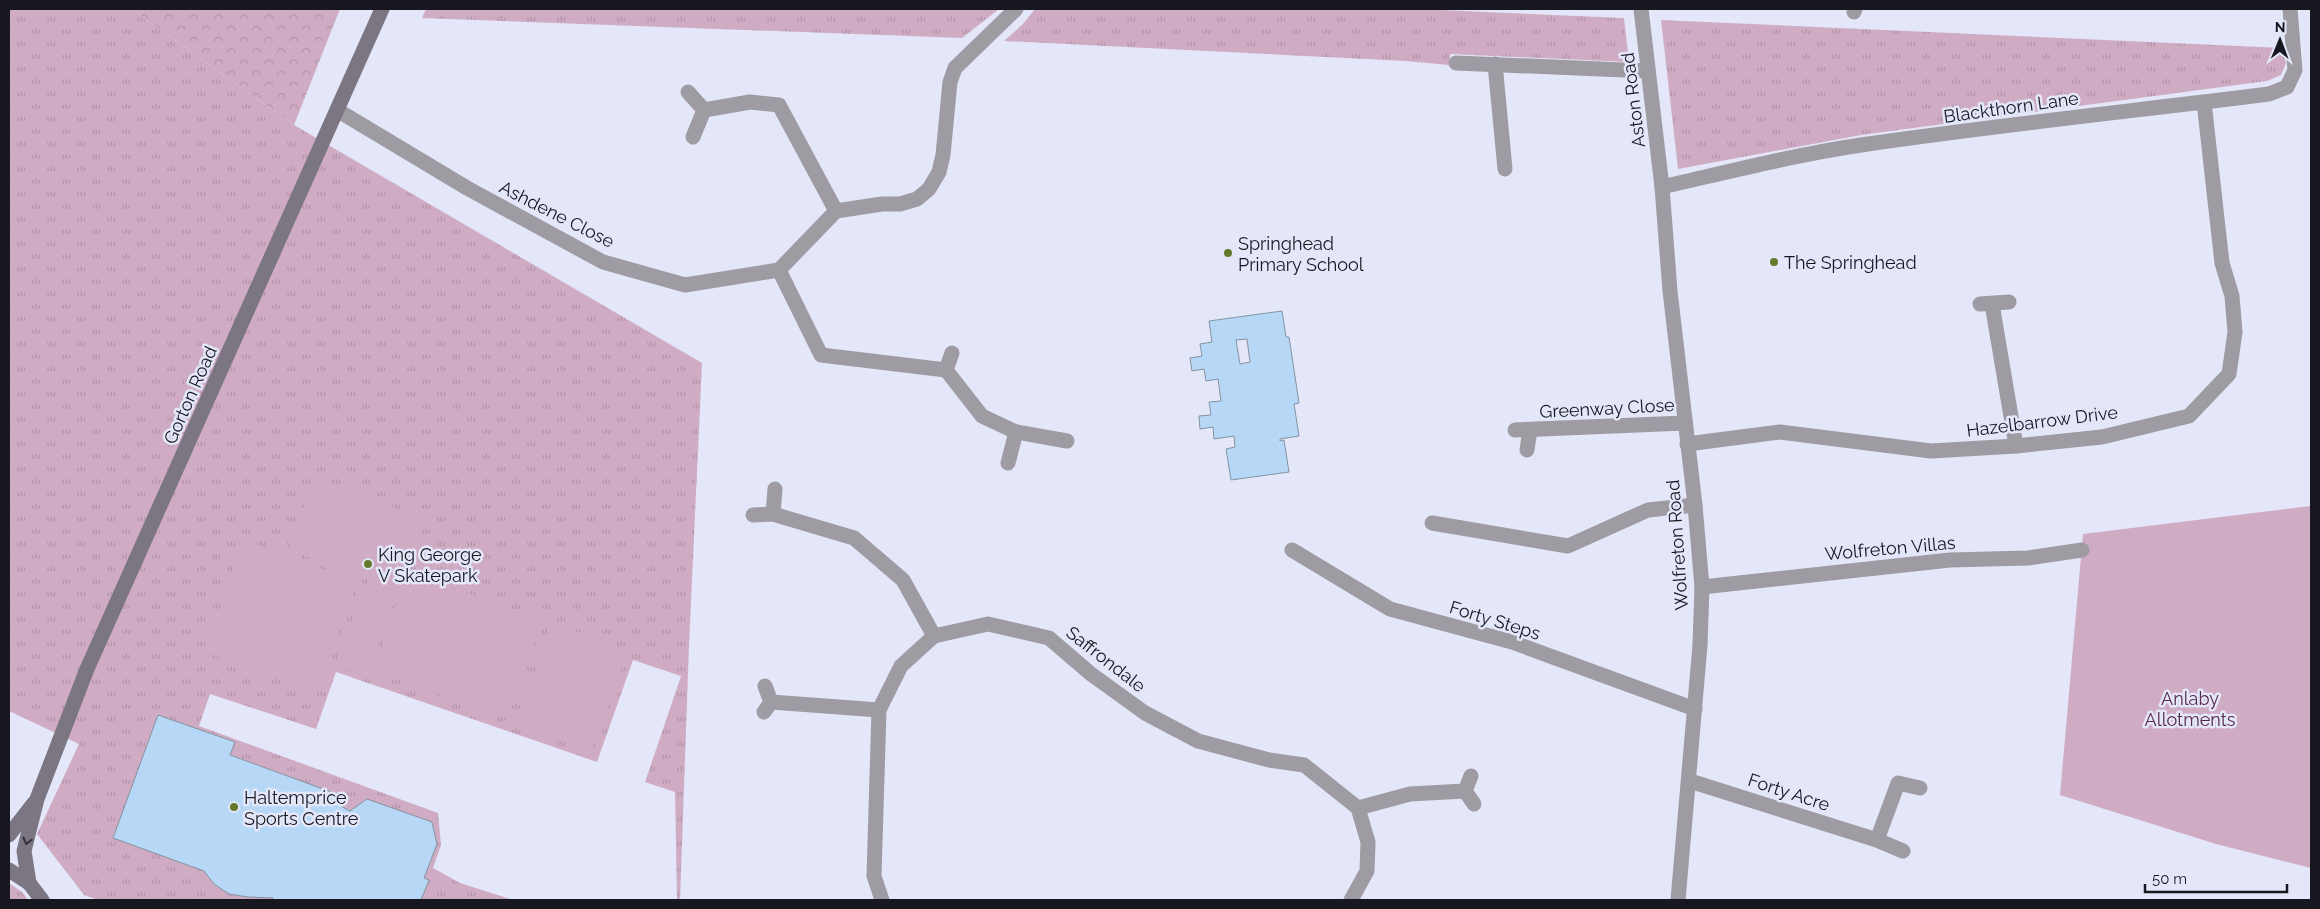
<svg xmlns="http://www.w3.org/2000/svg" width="2320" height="909" font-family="Raleway,sans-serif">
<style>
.grass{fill:url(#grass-tufts)}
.forest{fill:url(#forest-crowns)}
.garden{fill:#d0acc4}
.building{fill:#b6d8f6;stroke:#8593a0;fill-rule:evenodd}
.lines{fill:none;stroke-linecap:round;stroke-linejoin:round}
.street{stroke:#9e9ba2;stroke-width:15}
.secondary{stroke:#7b7681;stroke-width:15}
.oneway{stroke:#35343c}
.poi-dot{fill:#647a2a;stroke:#e3e7f9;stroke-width:2}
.labels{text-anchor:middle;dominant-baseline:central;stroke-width:5;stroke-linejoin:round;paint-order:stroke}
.street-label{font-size:18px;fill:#17181f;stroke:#e3e7f9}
.poi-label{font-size:18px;fill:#17181f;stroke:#e3e7f9;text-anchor:start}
.park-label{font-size:18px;fill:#59294c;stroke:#e3e7f9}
</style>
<defs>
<pattern id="grass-tufts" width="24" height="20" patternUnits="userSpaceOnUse" patternTransform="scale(1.25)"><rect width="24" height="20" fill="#d0acc4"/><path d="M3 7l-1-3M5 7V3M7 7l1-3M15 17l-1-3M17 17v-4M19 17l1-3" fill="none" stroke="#b293a8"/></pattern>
<pattern id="forest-crowns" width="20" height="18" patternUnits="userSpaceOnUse" patternTransform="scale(1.25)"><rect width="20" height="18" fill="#d0acc4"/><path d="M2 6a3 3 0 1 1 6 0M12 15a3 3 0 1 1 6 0" fill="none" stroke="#b293a8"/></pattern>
</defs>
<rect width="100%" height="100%" fill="#e3e7f9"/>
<!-- grass -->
<g class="grass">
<polygon points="9,9 131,9 294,125 702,363 689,646 680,900 677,900 675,792 645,782 681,676 633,660 597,762 336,672 316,729 210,694 199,726 438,813 441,845 433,868 460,883 513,900 98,900 84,895 37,834 79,744 9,711"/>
<polygon points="426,9 999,9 962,38 422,18"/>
<polygon points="1035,9 1418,9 1624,18 1629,62 1450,54 1449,65 1405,61 1004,41 1023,24"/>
<polygon points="1661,20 2283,48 2286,63 2281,75 2267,81 1861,135 1678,169"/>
<polygon points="9,883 23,893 28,900 9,900"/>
</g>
<!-- forest -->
<polygon class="forest" points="131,9 340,9 294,125"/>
<!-- garden -->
<g class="garden">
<polygon points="315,477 426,520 366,677 335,665 368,580 288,549"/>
<polygon points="2311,506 2311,868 2216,844 2060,795 2083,534"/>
<polygon points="245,540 357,582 316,693 204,651"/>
<polygon points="408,572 543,620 507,719 373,671"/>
<polygon points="552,623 628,650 592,750 517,724"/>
</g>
<!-- building -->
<g class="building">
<path d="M1282,311L1286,337H1289L1299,403L1294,404L1299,436L1280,439V441L1284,440L1289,472L1231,480L1226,449L1235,447L1234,436L1214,439L1213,427L1200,429L1199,416L1211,415L1209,402L1221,401L1218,379L1206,381L1204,369L1192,371L1190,358L1202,356L1200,344L1212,342L1209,321ZM1247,339L1250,362L1240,364L1236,340Z"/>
<polygon points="158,715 235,742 230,755 334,793 335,803 350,811 367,799 432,822 437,844 424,878 429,880 421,900 273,900 273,898 248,897 229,894 214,884 204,871 113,838"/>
</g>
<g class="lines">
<!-- street -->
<g class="street">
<polyline points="1641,9 1662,187 1670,291 1695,505 1702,587 1700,645 1678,900"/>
<polyline points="1854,12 1855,9"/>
<polyline points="1456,63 1648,71"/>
<polyline points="1495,64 1505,169"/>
<polyline points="688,92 704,110 693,137"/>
<polyline points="337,110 467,188 603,262 685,285 779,270 836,211 882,204 900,204 917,199 929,189 939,172 943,155 950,82 955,68 1016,9"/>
<polyline points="704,110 750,102 779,105 836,211"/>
<path d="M1662,187C1728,172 1794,155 1861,145C1997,125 2133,111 2269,94L2287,87L2295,70L2290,9"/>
<polyline points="779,270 821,355 946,370 982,416 1016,432 1067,441"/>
<polyline points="1980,304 2009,302"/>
<polyline points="1992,304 2016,446"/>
<polyline points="946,370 952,353"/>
<polyline points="1515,430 1685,423"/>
<polyline points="1687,444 1780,432 1931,451 2016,446 2102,437 2189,416 2229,374 2235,332 2232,296 2222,263 2204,102"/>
<polyline points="1527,450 1530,430"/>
<polyline points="1008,463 1016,432"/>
<polyline points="773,514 775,489"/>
<polyline points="753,515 773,514 854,538 903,580 934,636"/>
<polyline points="1432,523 1568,546 1648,510 1695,505"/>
<polyline points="1292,550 1390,609 1512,642 1695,709"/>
<polyline points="1702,587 1950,560 2028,558 2082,550"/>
<polyline points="771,702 879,710"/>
<polyline points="764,712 771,702 765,686"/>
<polyline points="1471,776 1465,791 1474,804"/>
<polyline points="1690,781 1877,840 1903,851"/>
<polyline points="1358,808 1410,794 1465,791"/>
<polyline points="1877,840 1898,783 1920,788"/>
<polyline points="882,900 874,876 879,710 901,666 934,636 988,624 1049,638 1091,674 1145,713 1198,741 1269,760 1304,765 1358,808 1368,842 1367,871 1351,900"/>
</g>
<!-- secondary -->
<g class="secondary">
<polyline points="9,835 34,803"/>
<polyline points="9,870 29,883 42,900"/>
<polyline points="29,883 24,851 37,799 87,669 382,9"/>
</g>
</g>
<!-- one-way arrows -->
<defs><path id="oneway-chevron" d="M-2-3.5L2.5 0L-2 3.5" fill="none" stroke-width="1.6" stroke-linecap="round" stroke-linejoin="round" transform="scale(1.25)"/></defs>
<use class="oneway" href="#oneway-chevron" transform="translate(27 841) rotate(104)"/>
<!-- markers -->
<g class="poi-dot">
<circle cx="1228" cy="253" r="5"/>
<circle cx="1774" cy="262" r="5"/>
<circle cx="368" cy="564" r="5"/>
<circle cx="234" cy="807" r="5"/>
</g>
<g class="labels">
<!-- street labels -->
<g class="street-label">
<text transform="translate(1633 100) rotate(-97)">Aston Road</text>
<text transform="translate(2011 107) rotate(-8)">Blackthorn Lane</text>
<text transform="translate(557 214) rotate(27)">Ashdene Close</text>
<text transform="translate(190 395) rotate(-66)">Gorton Road</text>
<text transform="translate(1607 408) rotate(-3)">Greenway Close</text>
<text transform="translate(2042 421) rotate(-7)">Hazelbarrow Drive</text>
<text transform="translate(1677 545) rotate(-94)">Wolfreton Road</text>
<text transform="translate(1890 548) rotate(-5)">Wolfreton Villas</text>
<text transform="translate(1495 620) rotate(17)">Forty Steps</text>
<text transform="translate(1106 659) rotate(38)">Saffrondale</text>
<text transform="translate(1789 792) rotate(18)">Forty Acre</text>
</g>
<!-- poi labels -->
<g class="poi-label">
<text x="1238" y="243">Springhead<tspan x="1238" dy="21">Primary School</tspan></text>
<text x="1784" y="262">The Springhead</text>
<text x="378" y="554">King George<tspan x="378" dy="21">V Skatepark</tspan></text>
<text x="244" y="797">Haltemprice<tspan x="244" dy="21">Sports Centre</tspan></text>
</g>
<!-- park labels -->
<g class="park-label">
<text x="2190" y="698">Anlaby<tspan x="2190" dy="21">Allotments</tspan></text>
</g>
</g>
<!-- border -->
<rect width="2320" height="909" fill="none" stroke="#17181f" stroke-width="20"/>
<!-- north arrow -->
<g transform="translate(2280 40) rotate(1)" stroke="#e3e7f9" stroke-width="4" paint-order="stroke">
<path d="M0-4L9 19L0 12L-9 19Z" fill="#17181f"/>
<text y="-8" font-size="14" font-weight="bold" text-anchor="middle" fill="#17181f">N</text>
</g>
<!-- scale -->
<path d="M2145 884v8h142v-8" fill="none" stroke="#17181f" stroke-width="2.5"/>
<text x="2152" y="884" font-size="15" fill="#17181f" stroke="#e3e7f9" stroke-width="4" paint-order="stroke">50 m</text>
</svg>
